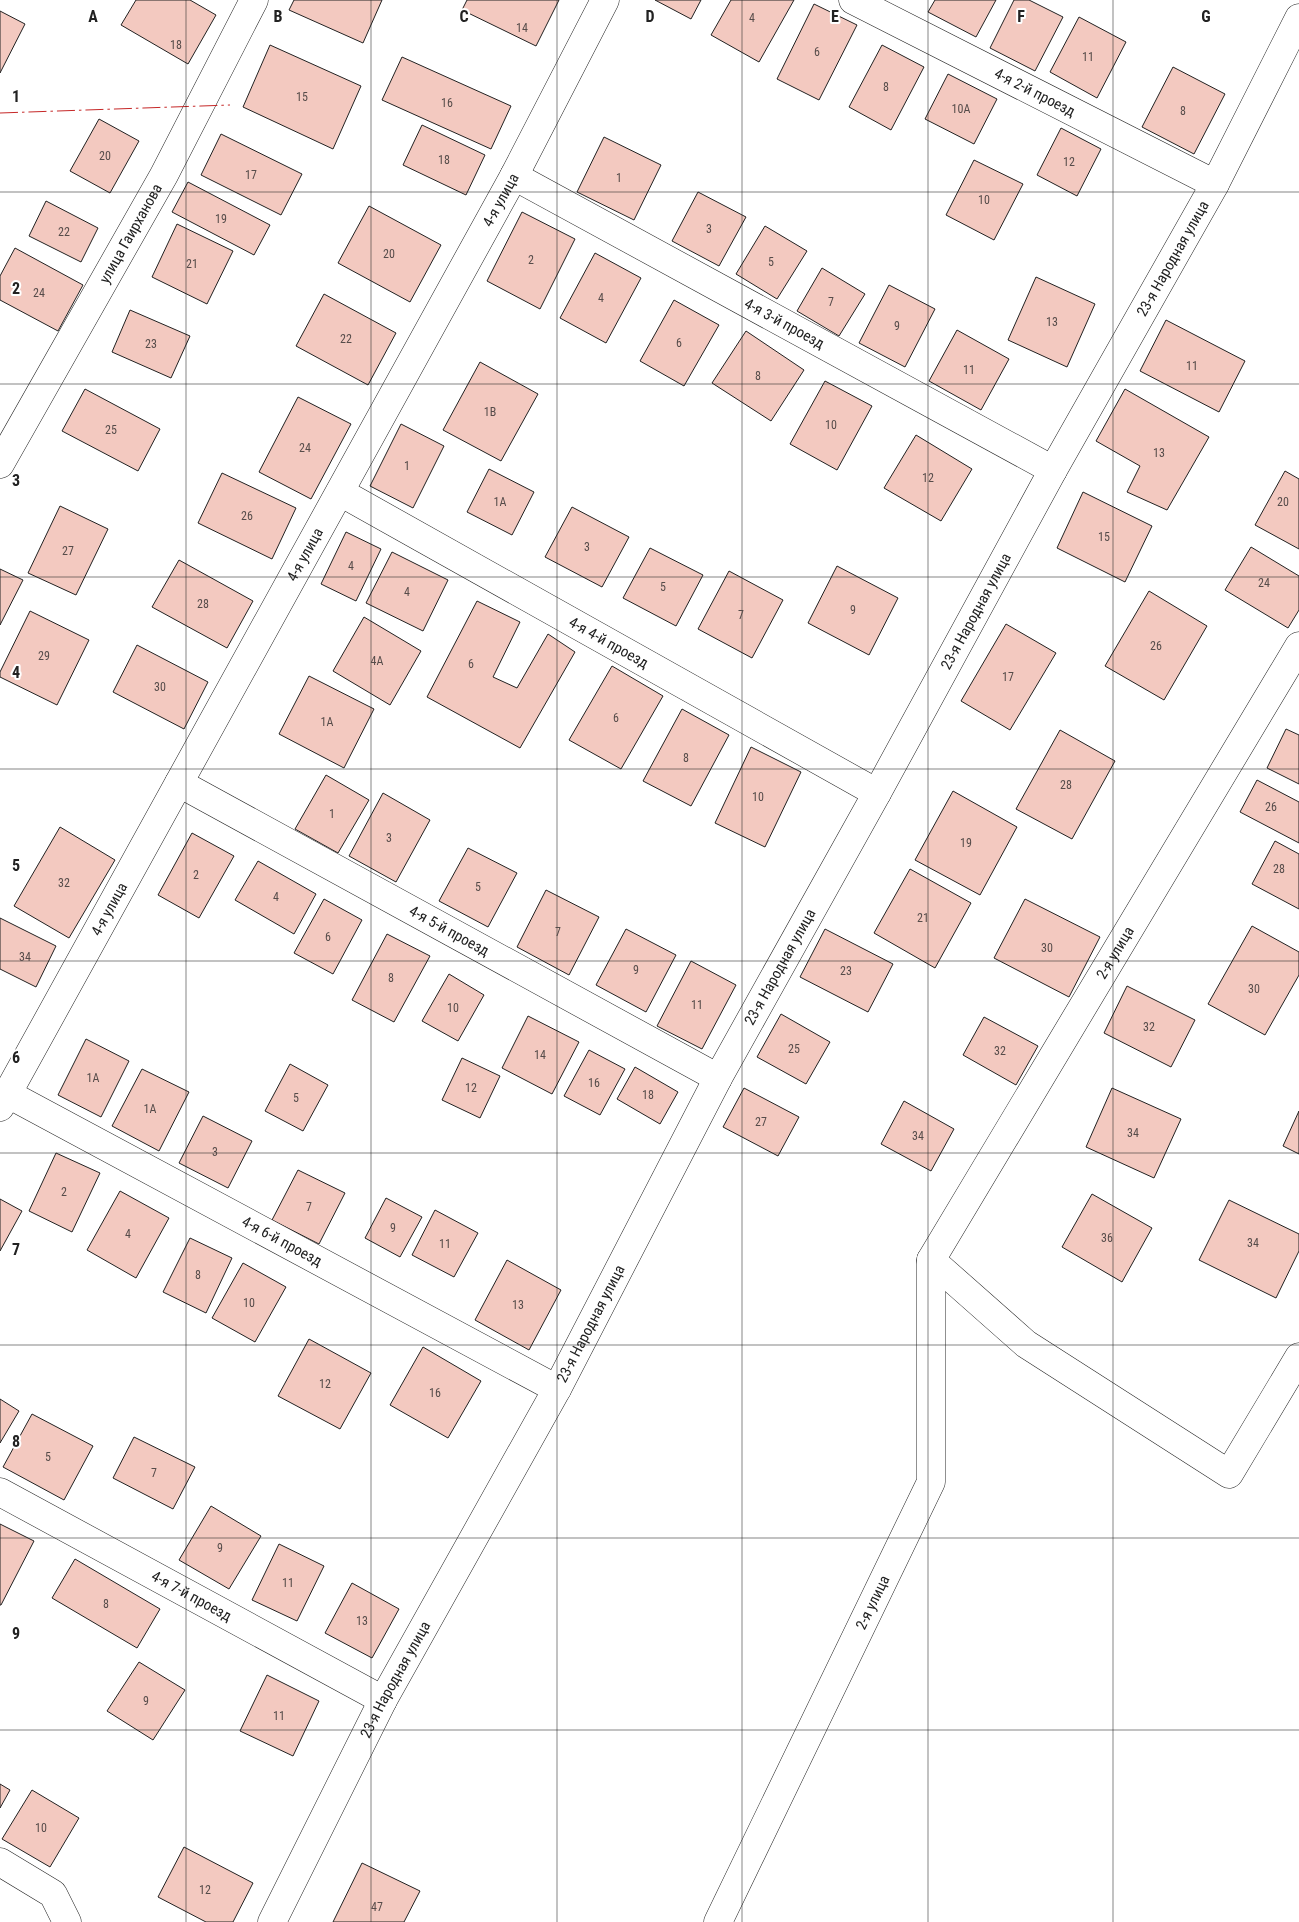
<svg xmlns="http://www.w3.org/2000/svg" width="1299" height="1922" font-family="'Roboto Condensed',sans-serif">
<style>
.building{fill:#f3c9c0;stroke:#222}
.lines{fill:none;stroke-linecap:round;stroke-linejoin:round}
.street-casing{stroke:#222;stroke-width:29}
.street{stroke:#fff;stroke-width:28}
.power{stroke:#c62828;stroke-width:1;stroke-dasharray:18 4 2.5 4;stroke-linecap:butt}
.grid{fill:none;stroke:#222;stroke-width:1;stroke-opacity:0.55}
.labels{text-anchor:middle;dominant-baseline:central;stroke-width:4;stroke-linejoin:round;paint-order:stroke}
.number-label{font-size:12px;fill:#564c4a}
.street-label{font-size:15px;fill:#222;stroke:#fff}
.grid-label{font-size:16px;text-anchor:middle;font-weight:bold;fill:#222;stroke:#fff;stroke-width:4;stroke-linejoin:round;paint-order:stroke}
</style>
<rect width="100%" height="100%" fill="#fff"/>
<!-- building -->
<g class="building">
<polygon points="136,0 190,0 216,15 188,64 121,25"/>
<polygon points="294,0 382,0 363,43 289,10"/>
<polygon points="467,0 559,0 536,46 462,10"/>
<polygon points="655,0 701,0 691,19"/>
<polygon points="731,0 794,0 759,62 711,35"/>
<polygon points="935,0 996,0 976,37 928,12"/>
<polygon points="1014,0 1029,0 1063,17 1035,71 990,48"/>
<polygon points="814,4 857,25 819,100 777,79"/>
<polygon points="0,11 25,24 0,73"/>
<polygon points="1079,17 1126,42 1097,98 1050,72"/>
<polygon points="270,45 361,86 333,149 243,107"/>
<polygon points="882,45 924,67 891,130 849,107"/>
<polygon points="402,57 511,106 491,149 382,100"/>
<polygon points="1173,67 1225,94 1194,154 1142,127"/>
<polygon points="948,74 997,99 974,144 925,119"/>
<polygon points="99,119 139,141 110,193 70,171"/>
<polygon points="422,125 485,155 466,195 403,165"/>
<polygon points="1061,128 1101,149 1077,196 1037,175"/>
<polygon points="221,134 302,174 281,215 201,175"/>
<polygon points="604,137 661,165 634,220 577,192"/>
<polygon points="974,160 1023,184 994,240 946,215"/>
<polygon points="188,182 270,225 254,255 172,212"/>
<polygon points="698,192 746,217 719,266 672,241"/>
<polygon points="46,201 98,228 81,262 29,236"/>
<polygon points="369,206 441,245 410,302 338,263"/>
<polygon points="522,212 575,239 540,309 487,281"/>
<polygon points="177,224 233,251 207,304 152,277"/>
<polygon points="765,226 807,251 777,299 736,274"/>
<polygon points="15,248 83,285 58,331 0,300 0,276"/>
<polygon points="595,253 641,278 606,343 560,318"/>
<polygon points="822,268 865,294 839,336 797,311"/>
<polygon points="1036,277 1095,304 1067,367 1008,340"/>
<polygon points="889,285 935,309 905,367 859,343"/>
<polygon points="324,294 396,333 368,385 296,346"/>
<polygon points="674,300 719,325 684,386 640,361"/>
<polygon points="130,310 190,336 171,378 112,352"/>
<polygon points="1166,320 1245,361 1219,412 1140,371"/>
<polygon points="957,330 1009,359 981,410 929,381"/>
<polygon points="746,331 804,370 771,421 712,383"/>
<polygon points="480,362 538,394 501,461 443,430"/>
<polygon points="825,381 872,406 837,470 790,444"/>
<polygon points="85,389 160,429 138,471 62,431"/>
<polygon points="1125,389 1209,437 1167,510 1127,492 1140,466 1096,441"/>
<polygon points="298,397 351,424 311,499 259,472"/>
<polygon points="401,424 444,446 413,508 370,486"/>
<polygon points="916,435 972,469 941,521 884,488"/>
<polygon points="489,469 534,492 512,535 467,512"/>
<polygon points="1285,471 1299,479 1299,549 1255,525"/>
<polygon points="222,473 296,508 272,559 198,523"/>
<polygon points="1083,492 1152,526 1125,582 1057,548"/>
<polygon points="60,506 108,529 76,595 28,573"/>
<polygon points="572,507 629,537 602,587 545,557"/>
<polygon points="346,532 381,549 356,601 321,584"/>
<polygon points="1251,547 1299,576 1299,610 1288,628 1225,590"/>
<polygon points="650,548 703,575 676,626 623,598"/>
<polygon points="392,552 448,580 423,631 366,603"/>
<polygon points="179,560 253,601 227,648 152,607"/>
<polygon points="837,566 898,598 869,655 808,623"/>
<polygon points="0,569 23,580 0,625"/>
<polygon points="729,571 783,600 752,658 698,629"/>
<polygon points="1149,591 1207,626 1164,700 1105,666"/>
<polygon points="477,601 520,622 493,677 517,688 548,634 575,652 520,748 427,697"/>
<polygon points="30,611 89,640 57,705 0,677 0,672"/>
<polygon points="364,617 421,651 390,705 333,671"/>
<polygon points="1006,624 1056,653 1010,730 961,701"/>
<polygon points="137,645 208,682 184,729 113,692"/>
<polygon points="612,666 663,696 621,769 569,740"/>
<polygon points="309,676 374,709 344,768 279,734"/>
<polygon points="682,709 729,735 691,806 643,781"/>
<polygon points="1286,729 1299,735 1299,784 1267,768"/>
<polygon points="1060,730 1115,761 1072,839 1016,809"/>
<polygon points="751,747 801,772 765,847 715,823"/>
<polygon points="326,775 369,800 338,853 295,829"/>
<polygon points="1257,780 1299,802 1299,843 1240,812"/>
<polygon points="953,791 1017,827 980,895 915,860"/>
<polygon points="383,793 430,820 396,882 349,856"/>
<polygon points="60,827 115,860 69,938 14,906"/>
<polygon points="192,833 234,856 199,918 158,895"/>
<polygon points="1275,841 1299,854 1299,909 1252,884"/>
<polygon points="468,848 517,873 488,927 439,901"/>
<polygon points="258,861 316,894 294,934 235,900"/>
<polygon points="910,869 971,903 935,968 874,933"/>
<polygon points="546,890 599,917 569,975 517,947"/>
<polygon points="324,899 362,920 333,974 294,953"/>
<polygon points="1025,899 1100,937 1069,997 994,958"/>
<polygon points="0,918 56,946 36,987 0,969"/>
<polygon points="1252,926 1299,952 1299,975 1265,1035 1208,1004"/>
<polygon points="626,929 676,955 646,1012 596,985"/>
<polygon points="825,929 893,964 868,1012 800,977"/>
<polygon points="387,934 430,956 394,1022 352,1000"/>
<polygon points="691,961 736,985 702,1049 657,1026"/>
<polygon points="449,974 484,995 458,1041 422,1021"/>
<polygon points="1127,986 1195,1020 1171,1067 1104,1033"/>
<polygon points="781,1014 830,1042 806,1084 757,1057"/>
<polygon points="528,1016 579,1042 552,1094 502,1068"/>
<polygon points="984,1017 1038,1046 1016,1085 963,1055"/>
<polygon points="86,1039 129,1061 101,1117 58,1095"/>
<polygon points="589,1050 625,1069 600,1115 564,1096"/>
<polygon points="462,1058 500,1076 480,1118 442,1100"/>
<polygon points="290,1064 328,1085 303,1131 265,1111"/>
<polygon points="635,1067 678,1092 660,1124 617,1099"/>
<polygon points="142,1069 189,1092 159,1151 112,1126"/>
<polygon points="744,1088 799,1117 778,1156 723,1127"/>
<polygon points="1112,1088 1181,1119 1154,1178 1086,1147"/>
<polygon points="904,1101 954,1129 931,1171 881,1144"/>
<polygon points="1299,1111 1299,1154 1283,1146"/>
<polygon points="203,1116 252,1141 228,1188 179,1163"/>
<polygon points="56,1153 100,1173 72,1232 29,1211"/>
<polygon points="298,1170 345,1193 319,1244 272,1220"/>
<polygon points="120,1191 169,1218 136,1278 87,1250"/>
<polygon points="1092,1194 1152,1228 1122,1282 1062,1247"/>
<polygon points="386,1198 422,1217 400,1257 365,1238"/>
<polygon points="0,1199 22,1211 0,1251"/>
<polygon points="1229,1200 1299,1234 1299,1251 1276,1298 1199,1260"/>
<polygon points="435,1210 478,1233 454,1277 412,1255"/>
<polygon points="190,1238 232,1258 206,1313 163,1292"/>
<polygon points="507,1260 561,1290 529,1350 475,1320"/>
<polygon points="243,1263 286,1287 255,1342 212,1318"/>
<polygon points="309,1339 371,1373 340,1429 278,1396"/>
<polygon points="423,1347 481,1381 448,1438 390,1405"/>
<polygon points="0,1399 19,1411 0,1443"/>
<polygon points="32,1414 93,1446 64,1500 3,1467"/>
<polygon points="134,1437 195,1467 173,1509 113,1478"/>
<polygon points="211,1506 261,1536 229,1589 179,1560"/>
<polygon points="0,1524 34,1541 1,1605 0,1605"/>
<polygon points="279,1544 324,1566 297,1621 252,1600"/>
<polygon points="75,1559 160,1609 137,1648 52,1598"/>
<polygon points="352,1583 399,1609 372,1658 325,1633"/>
<polygon points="139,1662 185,1690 153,1740 107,1711"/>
<polygon points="267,1675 319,1701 293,1756 240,1731"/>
<polygon points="0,1784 10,1790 0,1808"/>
<polygon points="32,1790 79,1818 50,1867 2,1839"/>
<polygon points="184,1847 253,1883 233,1922 206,1922 158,1897"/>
<polygon points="362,1863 420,1891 404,1922 333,1922"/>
</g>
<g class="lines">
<defs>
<g id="street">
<path id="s1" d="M853,0L1215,184"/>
<path id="s2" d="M514,176L1053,470"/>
<path id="s3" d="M0,464L164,175L254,0"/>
<path id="s4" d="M340,492L877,793"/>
<path id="s5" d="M179,783L718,1078"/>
<path id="s6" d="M8,1094L557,1389"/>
<path id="s7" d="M0,1107L514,176L605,0"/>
<polyline points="931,1260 1026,1344 1229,1474 1299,1357"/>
<path id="s8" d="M0,1492L383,1700"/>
<polyline points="0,1862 53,1894 67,1922"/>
<path id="s9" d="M272,1922L383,1700L557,1389L718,1078L877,793L1053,470L1215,184L1299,18"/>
<path id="s10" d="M718,1922L931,1482V1260L1299,646"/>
</g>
</defs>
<!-- street casing -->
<use href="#street" class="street-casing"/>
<!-- street -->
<use href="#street" class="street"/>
<!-- power -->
<polyline class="power" points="0,113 230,105"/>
</g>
<!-- grid -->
<path class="grid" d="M186,0V1922M371,0V1922M557,0V1922M742,0V1922M928,0V1922M1113,0V1922M0,192H1299M0,384H1299M0,577H1299M0,769H1299M0,961H1299M0,1153H1299M0,1345H1299M0,1538H1299M0,1730H1299"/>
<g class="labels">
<!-- number labels -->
<g class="number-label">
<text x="752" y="18">4</text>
<text x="522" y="28">14</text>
<text x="176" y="45">18</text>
<text x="817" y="52">6</text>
<text x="1088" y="57">11</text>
<text x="886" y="87">8</text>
<text x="302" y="97">15</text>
<text x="447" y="103">16</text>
<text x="961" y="109">10А</text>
<text x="1183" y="111">8</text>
<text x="105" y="156">20</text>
<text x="444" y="160">18</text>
<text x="1069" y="162">12</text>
<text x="251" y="175">17</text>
<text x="619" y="178">1</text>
<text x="984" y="200">10</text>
<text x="221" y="219">19</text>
<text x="709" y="229">3</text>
<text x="64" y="232">22</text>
<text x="389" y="254">20</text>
<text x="531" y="260">2</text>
<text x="771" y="262">5</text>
<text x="192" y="264">21</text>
<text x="39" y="293">24</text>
<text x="601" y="298">4</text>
<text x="831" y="302">7</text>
<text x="1052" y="322">13</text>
<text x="897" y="326">9</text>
<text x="346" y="339">22</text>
<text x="679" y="343">6</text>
<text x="151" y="344">23</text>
<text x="1192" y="366">11</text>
<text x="969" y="370">11</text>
<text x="758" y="376">8</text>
<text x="490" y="412">1В</text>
<text x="831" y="425">10</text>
<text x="111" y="430">25</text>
<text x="305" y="448">24</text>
<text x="1159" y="453">13</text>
<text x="407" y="466">1</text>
<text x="928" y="478">12</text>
<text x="500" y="502">1А</text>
<text x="1283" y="502">20</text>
<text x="247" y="516">26</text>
<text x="1104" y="537">15</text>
<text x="587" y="547">3</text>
<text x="68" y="551">27</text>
<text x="351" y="566">4</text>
<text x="1264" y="583">24</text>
<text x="663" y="587">5</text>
<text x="407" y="592">4</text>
<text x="203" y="604">28</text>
<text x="853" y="610">9</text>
<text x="741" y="615">7</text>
<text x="1156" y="646">26</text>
<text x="44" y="656">29</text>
<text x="377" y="661">4А</text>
<text x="471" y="664">6</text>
<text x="1008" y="677">17</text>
<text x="160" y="687">30</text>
<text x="616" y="718">6</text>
<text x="327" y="722">1А</text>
<text x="686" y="758">8</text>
<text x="1066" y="785">28</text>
<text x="758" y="797">10</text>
<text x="1271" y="807">26</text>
<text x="332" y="814">1</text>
<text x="389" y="838">3</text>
<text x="966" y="843">19</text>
<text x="1279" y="869">28</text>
<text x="196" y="875">2</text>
<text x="64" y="883">32</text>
<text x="478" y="887">5</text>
<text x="276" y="897">4</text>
<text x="923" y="918">21</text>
<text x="558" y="932">7</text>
<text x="328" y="937">6</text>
<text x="1047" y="948">30</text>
<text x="25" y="957">34</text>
<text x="636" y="970">9</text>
<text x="846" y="971">23</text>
<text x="391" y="978">8</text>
<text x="1254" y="989">30</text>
<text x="697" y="1005">11</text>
<text x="453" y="1008">10</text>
<text x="1149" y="1027">32</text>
<text x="794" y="1049">25</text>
<text x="1000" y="1051">32</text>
<text x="540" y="1055">14</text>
<text x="93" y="1078">1А</text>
<text x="594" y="1083">16</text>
<text x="471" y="1088">12</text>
<text x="648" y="1095">18</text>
<text x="296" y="1098">5</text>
<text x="150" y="1109">1А</text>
<text x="761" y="1122">27</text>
<text x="1133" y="1133">34</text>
<text x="918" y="1136">34</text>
<text x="215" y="1152">3</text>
<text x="64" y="1192">2</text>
<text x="309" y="1207">7</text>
<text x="393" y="1228">9</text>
<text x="128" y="1234">4</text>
<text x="1107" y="1238">36</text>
<text x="1253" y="1243">34</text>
<text x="445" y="1244">11</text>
<text x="198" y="1275">8</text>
<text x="249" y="1303">10</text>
<text x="518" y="1305">13</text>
<text x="325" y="1384">12</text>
<text x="435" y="1393">16</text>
<text x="48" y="1457">5</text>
<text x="154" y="1473">7</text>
<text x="220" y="1548">9</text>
<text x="288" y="1583">11</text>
<text x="106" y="1604">8</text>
<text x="362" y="1621">13</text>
<text x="146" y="1701">9</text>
<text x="279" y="1716">11</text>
<text x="41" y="1828">10</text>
<text x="205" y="1890">12</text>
<text x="377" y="1907">47</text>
</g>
<!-- street labels -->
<g class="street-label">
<text stroke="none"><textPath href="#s1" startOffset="204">4-я 2-й проезд</textPath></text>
<text stroke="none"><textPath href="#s7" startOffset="1036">4-я улица</textPath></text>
<text stroke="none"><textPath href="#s3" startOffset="265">улица Гаирханова</textPath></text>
<text stroke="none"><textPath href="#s9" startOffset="1892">23-я Народная улица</textPath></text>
<text stroke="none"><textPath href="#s2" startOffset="308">4-я 3-й проезд</textPath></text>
<text stroke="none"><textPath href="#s7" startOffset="631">4-я улица</textPath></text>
<text stroke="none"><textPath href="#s9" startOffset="1488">23-я Народная улица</textPath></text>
<text stroke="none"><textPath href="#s4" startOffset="308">4-я 4-й проезд</textPath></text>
<text stroke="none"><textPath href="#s7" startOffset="226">4-я улица</textPath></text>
<text stroke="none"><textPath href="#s5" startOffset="308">4-я 5-й проезд</textPath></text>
<text stroke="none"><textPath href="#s10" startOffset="1069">2-я улица</textPath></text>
<text stroke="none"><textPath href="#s9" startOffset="1082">23-я Народная улица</textPath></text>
<text stroke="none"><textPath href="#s6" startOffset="311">4-я 6-й проезд</textPath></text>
<text stroke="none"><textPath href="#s9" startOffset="678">23-я Народная улица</textPath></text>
<text stroke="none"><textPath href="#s8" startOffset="218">4-я 7-й проезд</textPath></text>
<text stroke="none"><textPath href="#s10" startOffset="355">2-я улица</textPath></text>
<text stroke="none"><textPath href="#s9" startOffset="272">23-я Народная улица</textPath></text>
</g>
</g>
<g class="grid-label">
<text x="93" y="22">A</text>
<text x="278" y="22">B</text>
<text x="464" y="22">C</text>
<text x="650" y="22">D</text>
<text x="835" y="22">E</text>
<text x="1021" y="22">F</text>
<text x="1206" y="22">G</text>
<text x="16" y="102">1</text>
<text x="16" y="294">2</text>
<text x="16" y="486">3</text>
<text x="16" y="678">4</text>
<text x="16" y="871">5</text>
<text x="16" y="1063">6</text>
<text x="16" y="1255">7</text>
<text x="16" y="1447">8</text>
<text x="16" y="1639">9</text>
</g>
</svg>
